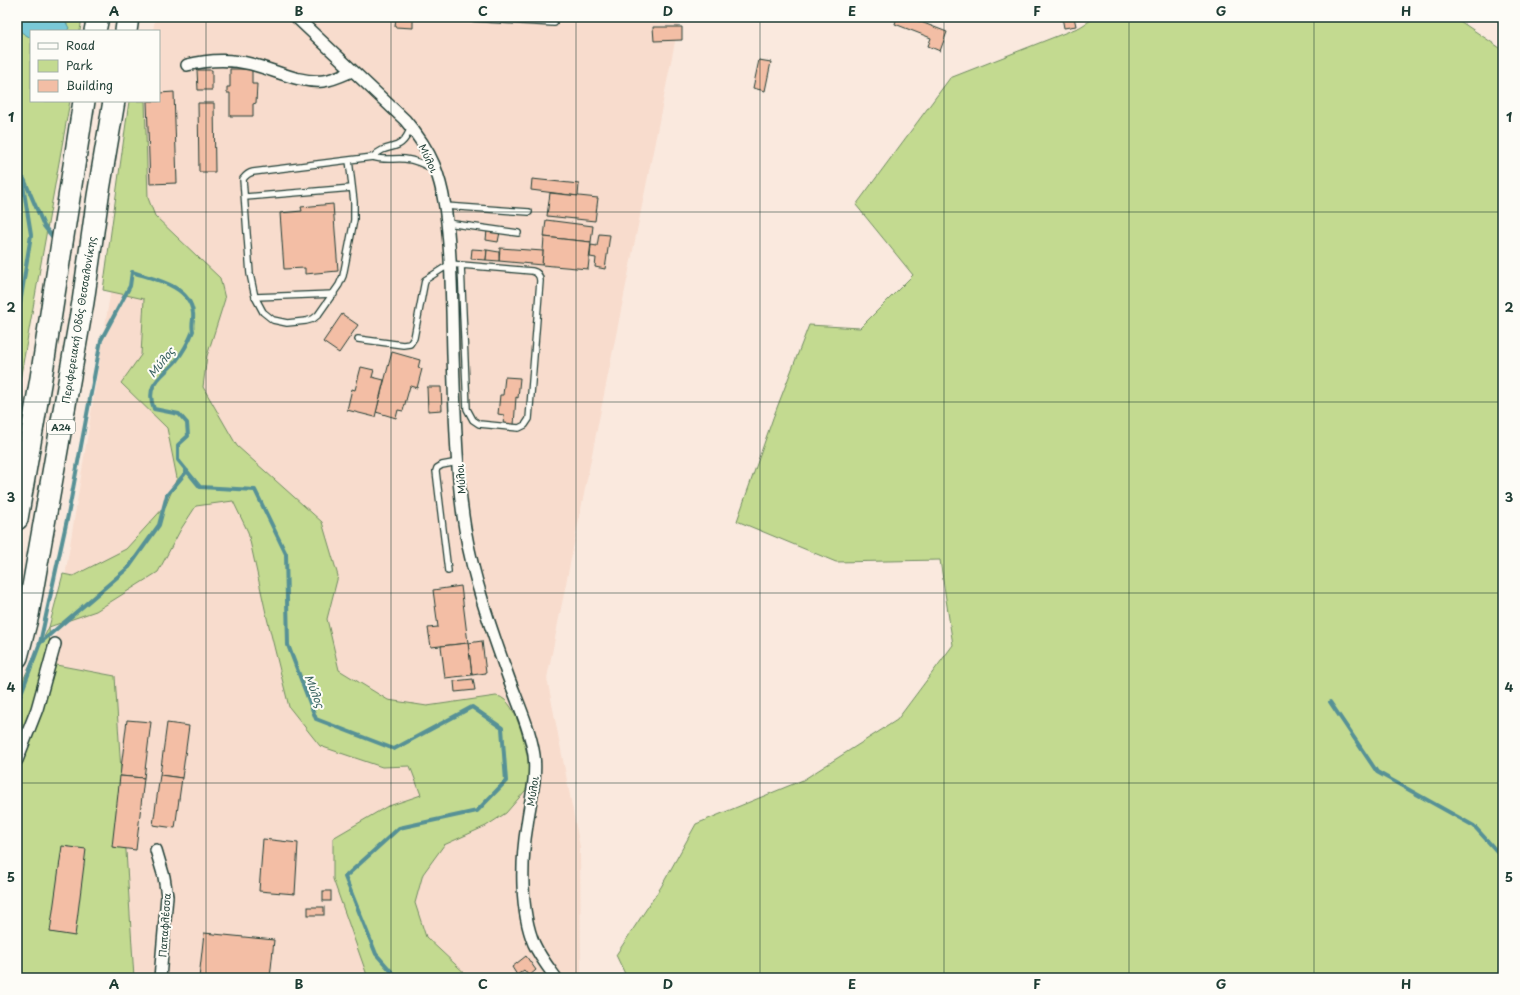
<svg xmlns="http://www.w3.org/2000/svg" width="1520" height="995" font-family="'Playpen Sans',sans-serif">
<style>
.built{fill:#f8dccd}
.green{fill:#c3da90;stroke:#718c62}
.water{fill:#7ac9d7;stroke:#569196}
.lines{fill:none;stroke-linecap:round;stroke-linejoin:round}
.stream{stroke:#569196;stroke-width:4}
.building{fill:#f3bea5;stroke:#1f3d34}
.service-casing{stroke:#1f3d34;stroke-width:8}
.minor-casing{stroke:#1f3d34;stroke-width:14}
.motorway-casing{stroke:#1f3d34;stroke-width:24}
.service{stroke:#fdfcf7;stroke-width:5.5}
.minor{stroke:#fdfcf7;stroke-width:11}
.motorway{stroke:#fdfcf7;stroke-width:21}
.grid{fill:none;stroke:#1f3d34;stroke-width:1;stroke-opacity:0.55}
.labels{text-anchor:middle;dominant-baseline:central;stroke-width:4;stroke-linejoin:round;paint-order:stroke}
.shield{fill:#fdfcf7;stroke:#62766e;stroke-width:1}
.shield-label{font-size:9px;font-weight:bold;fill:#1f3d34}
.street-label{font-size:10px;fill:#1f3d34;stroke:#fdfcf7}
.water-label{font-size:11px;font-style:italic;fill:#36605d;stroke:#fdfcf7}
.neatline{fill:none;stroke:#1f3d34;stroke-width:1.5}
.grid-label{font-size:13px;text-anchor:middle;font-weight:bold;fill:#1f3d34}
</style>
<rect width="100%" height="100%" fill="#fae9de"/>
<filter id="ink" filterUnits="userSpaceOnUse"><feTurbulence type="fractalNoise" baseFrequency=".025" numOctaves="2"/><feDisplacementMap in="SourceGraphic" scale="8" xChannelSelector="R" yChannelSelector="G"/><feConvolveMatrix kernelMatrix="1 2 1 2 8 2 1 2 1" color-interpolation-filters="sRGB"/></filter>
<g filter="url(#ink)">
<!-- built -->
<polygon class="built" points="155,17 680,17 547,678 580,847 581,978 134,978 115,676 51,664 141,101 159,101 159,31 153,31"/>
<!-- green -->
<g class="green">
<polygon points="17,17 82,17 80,31 31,31 31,101 70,101 17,397"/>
<polygon points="1096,17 1454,17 1503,50 1503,978 627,978 616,955 661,887 696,824 803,780 897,720 953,645 940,560 836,562 737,521 773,418 809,325 860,328 913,275 856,205 950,78 1080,27"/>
<path d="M129,101H145L148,198L155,216L220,278L225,299L207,356L203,387L237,446L322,522L338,576L327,619L339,670L388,700L427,706L496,696C496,696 502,697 502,698C520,707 530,765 531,784L506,813L486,826L444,845L423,874L415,903L426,937L470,978H368L333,879V838L386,807L421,795L410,766L382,767L320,746L289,707L267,618L248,532L233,501L196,506L181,529L158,572L96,611L49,627L51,664L115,676L134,978H17V692L49,627L63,574L73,576L126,549L166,505L177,478L167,428L121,383L141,355L144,299L103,290Z"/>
</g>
<!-- water -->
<polygon class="water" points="18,17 63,17 69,28 67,31 31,31 31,38 21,32"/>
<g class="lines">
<!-- stream -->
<g class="stream">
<polyline points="24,179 44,226 55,240"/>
<polyline points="17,323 31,235 21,173"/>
<polyline points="40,643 129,567 159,525 167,495 187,471"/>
<polyline points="1330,702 1377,772 1474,826 1503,858"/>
<path d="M17,704L40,643L68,515L101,340L130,286L132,272C153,279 190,285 193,313C194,320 191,324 193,331C189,341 183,352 176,361C162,377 144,384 154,409L179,414L187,423L188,436L178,445V460L200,487L255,490L286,554L288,645L316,719L394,749L472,707L502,728L506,781L477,811L399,828L345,877L376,954L397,978"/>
</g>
</g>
<!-- building -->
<g class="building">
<polygon points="396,17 413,17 413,28 395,27"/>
<polygon points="897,17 908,17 947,32 940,51 928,46 931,38 895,24"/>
<polygon points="1062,17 1074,17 1076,26 1064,28"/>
<polygon points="653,27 682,27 682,40 654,41"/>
<polygon points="759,60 771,62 765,91 753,88"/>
<polygon points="230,69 252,69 252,84 257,84 256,103 253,104 253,116 230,116 230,93 227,93 227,87 230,87"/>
<polygon points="197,70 212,70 212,90 198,90"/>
<polygon points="174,92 177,183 150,184 147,101 159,101 159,93"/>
<polygon points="198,103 214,103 215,172 199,172"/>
<polygon points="532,179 579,184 578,196 531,190"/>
<polygon points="550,193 598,198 595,221 547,216"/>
<polygon points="333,204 338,271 305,274 305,268 284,269 280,213 302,211 301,207"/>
<polygon points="546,220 593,226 591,242 544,237"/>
<polygon points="487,230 500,232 498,242 486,240"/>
<polygon points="599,234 610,235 605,269 595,267 596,258 590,257 591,245 597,246"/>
<polygon points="544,237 591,242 588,269 542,265"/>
<polygon points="500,248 543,251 542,265 499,261"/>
<polygon points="472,249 487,250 486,260 471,259"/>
<polygon points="487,250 499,252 499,261 486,260"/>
<polygon points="342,314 358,325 339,353 323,342"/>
<polygon points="392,352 420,360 418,368 422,369 417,388 410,386 403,411 398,410 396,418 376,412"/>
<polygon points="361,367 374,370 372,377 384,380 375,417 347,410 352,389 355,390"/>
<polygon points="505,377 520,378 518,398 516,397 514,425 503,424 504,415 498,414 500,395 503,395"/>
<polygon points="427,387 441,387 442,410 428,411"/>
<polygon points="461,586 468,643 431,647 428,628 438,627 433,590"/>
<polygon points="482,641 486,673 472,675 468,643"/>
<polygon points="468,643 472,675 445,678 441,646"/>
<polygon points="473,679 475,690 455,692 454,681"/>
<polygon points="127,720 151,722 144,778 120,776"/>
<polygon points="167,723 189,726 182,778 160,775"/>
<polygon points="160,775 182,778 175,828 153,825"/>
<polygon points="120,776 144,778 136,850 112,847"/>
<polygon points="263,839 298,843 295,894 259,891"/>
<polygon points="62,846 86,849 75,936 50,932"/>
<rect x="323" y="891" width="8" height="10"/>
<rect x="308" y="907" width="16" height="8"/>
<polygon points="204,933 274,940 270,978 199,978"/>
<polygon points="526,956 536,970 529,976 524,970 517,975 512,967"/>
</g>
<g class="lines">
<defs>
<g id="service">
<polyline points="453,17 554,23"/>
<path d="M373,157C389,140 400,156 411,127"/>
<path d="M349,160L354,202V220L343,276L339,285L318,315L313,319L306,321L287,323L273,320L263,312L255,297L250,274L243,179C246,175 248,173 253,172L373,157C384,161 393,158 405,159C416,160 426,165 435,170"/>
<polyline points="245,197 352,188"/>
<polyline points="445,206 529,212"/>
<polyline points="447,223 518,233"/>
<polyline points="255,297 334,294"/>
<path d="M358,339L403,345L410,344L414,338L425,280L450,264L461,265L532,271C537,272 540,275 540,281L529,419L525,425L519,428L479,424L473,420L467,409L461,265"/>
<polyline points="448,571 436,471 437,468 442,465 458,462"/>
</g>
<g id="minor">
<path d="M296,17L405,120C417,134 427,148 434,165C444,190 447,217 449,244C452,281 452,318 453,355C455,411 456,474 465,529C473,578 492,632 509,679C518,703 530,729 534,755C537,779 530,801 527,825C521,861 520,911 534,944C540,957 548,967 556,978"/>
<path d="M187,65C207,60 231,59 251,64C275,70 298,83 323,81C333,80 343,75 352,71"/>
<polyline points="17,760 37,709 55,644"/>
<polyline points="156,850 164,877 167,896 160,978"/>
</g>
<g id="motorway">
<polyline points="95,31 98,17"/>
<polyline points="126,31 128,17"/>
<polyline points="17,519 41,378 84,101"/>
<polyline points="17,657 28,615 83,302 98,196 114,101"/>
</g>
</defs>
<!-- service casing -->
<use href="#service" class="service-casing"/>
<!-- minor casing -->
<use href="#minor" class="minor-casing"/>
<!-- motorway casing -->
<use href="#motorway" class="motorway-casing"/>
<!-- service -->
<use href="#service" class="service"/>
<!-- minor -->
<use href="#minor" class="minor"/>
<!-- motorway -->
<use href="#motorway" class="motorway"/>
</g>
</g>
<!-- grid -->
<path class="grid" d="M206,17V978M391,17V978M576,17V978M760,17V978M944,17V978M1129,17V978M1314,17V978M17,212H1503M17,402H1503M17,593H1503M17,783H1503"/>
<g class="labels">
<!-- shield labels -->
<rect class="shield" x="47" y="420" width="28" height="14" rx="3"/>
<g class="shield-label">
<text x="61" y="427">Α24</text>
</g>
<!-- street labels -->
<g class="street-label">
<text transform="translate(429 158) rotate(65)">Μύλοι</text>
<text transform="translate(78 320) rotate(-81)">Περιφερειακή Οδός Θεσσαλονίκης</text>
<text transform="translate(460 479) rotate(-94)">Μύλοι</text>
<text transform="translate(532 791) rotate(-81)">Μύλοι</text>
<text transform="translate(164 925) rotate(-86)">Παπαφλέσσα</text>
</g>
<!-- water labels -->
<g class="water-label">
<text transform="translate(161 362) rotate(-51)">Μύλος</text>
<text transform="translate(315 691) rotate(69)">Μύλος</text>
</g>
</g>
<!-- margin -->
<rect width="1520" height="995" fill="none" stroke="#fdfcf7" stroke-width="44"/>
<!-- legend -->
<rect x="30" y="30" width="130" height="72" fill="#fdfcf7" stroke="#a4b0a9"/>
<rect x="38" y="43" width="20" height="6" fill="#fdfcf7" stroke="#a4b0a9"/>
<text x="66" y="50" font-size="12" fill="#1f3d34">Road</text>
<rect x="38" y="60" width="20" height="12" fill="#c3da90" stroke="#a4b0a9"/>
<text x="66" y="70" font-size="12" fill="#1f3d34">Park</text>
<rect x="38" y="80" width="20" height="12" fill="#f3bea5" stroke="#a4b0a9"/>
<text x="66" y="90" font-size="12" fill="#1f3d34">Building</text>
<rect x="22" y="22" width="1476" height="951" class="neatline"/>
<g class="grid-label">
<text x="114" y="16">A</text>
<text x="299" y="16">B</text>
<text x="483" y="16">C</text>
<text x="668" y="16">D</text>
<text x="852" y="16">E</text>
<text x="1037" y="16">F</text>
<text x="1221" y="16">G</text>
<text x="1406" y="16">H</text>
<text x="11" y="122">1</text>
<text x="1509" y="122">1</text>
<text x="11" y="312">2</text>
<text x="1509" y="312">2</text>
<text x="11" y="502">3</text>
<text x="1509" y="502">3</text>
<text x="11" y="692">4</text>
<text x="1509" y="692">4</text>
<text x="11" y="882">5</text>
<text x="1509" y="882">5</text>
<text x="114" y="989">A</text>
<text x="299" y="989">B</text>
<text x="483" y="989">C</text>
<text x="668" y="989">D</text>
<text x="852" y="989">E</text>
<text x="1037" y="989">F</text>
<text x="1221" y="989">G</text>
<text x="1406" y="989">H</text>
</g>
</svg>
